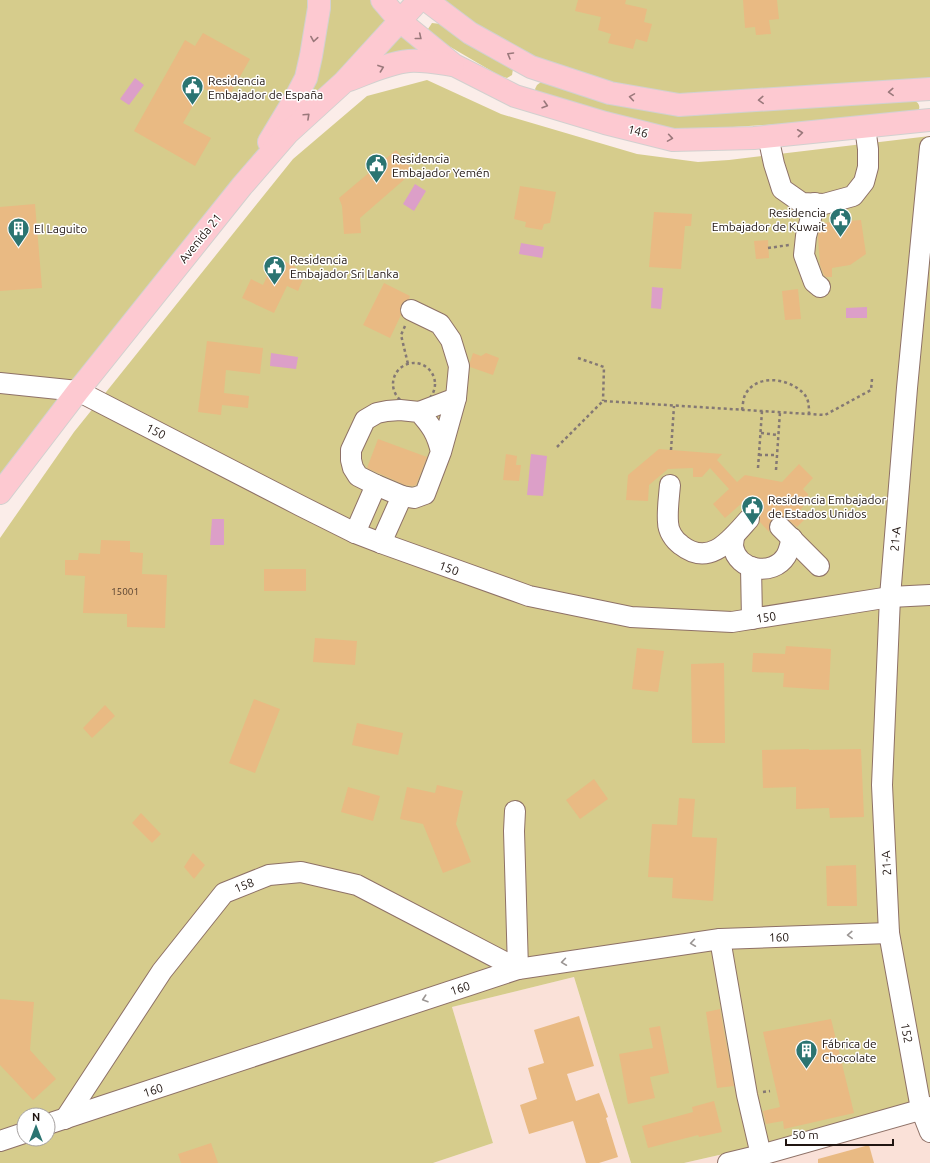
<svg xmlns="http://www.w3.org/2000/svg" width="930" height="1163" font-family="Ubuntu,sans-serif">
<style>
.built{fill:#fae1d8}
.green{fill:#d6cc8c;fill-rule:evenodd}
.water{fill:#dc9fc8}
.building{fill:#e9ba83}
.lines{fill:none;stroke-linecap:round;stroke-linejoin:round}
.minor-casing{stroke:#8e7167;stroke-width:22}
.major-casing{stroke:#d2d0cf;stroke-width:24}
.path{stroke:#847874;stroke-width:2.5;stroke-dasharray:3 3;stroke-linecap:butt}
.minor{stroke:#fff;stroke-width:20}
.major{stroke:#fdc9d1;stroke-width:22}
.oneway{stroke:#9a787b}
.oneway2{stroke:#9b9694}
.labels{text-anchor:middle;dominant-baseline:central;stroke-width:3;stroke-linejoin:round;paint-order:stroke}
.number-label{font-size:10px;fill:#523e2e}
.poi-label{font-size:12px;fill:#201511;stroke:#fff;text-anchor:start}
.street-label{font-size:12px;fill:#201511;stroke:#fff}
</style>
<rect width="100%" height="100%" fill="#fbede9"/>
<!-- built -->
<g class="built">
<polygon points="574,977 631,1163 433,1163 493,1143 452,1007"/>
<polygon points="930,1107 930,1163 684,1163 921,1109"/>
</g>
<!-- green -->
<g class="green">
<polygon points="0,0 382,0 400,21 288,134 0,493"/>
<polygon points="426,0 930,0 930,89 679,105 531,67"/>
<polygon points="432,23 441,24 513,69 512,75 507,78 500,76 430,35 428,29"/>
<polygon points="403,35 426,54 376,60"/>
<path d="M427,80L501,114L637,154L698,162L729,160L930,136V1107L684,1163H631L574,977L452,1007L493,1143L433,1163H0V538L74,432L293,159L367,96ZM24,1115H48V1139H24Z"/>
<path d="M541,82L637,108L686,116L913,100C920,103 921,107 917,113L904,116L687,130L654,127L537,94L535,89L537,85Z"/>
</g>
<!-- water -->
<g class="water">
<polygon points="135,78 144,85 129,105 120,99"/>
<polygon points="415,184 426,191 414,211 403,204"/>
<polygon points="521,243 544,247 542,258 519,254"/>
<polygon points="652,287 663,288 661,309 651,308"/>
<polygon points="867,307 867,318 846,318 846,308"/>
<polygon points="271,353 298,357 296,369 270,366"/>
<polygon points="531,454 547,456 543,496 527,495"/>
<polygon points="212,519 224,519 224,545 210,545"/>
</g>
<!-- building -->
<g class="building">
<polygon points="578,0 626,0 625,4 647,9 644,22 652,24 647,42 636,39 633,49 608,43 611,34 598,30 601,17 575,11"/>
<polygon points="743,0 777,0 779,19 769,20 771,34 756,35 755,27 745,28"/>
<polygon points="203,33 250,59 226,101 203,88 183,123 211,138 195,166 134,131 185,40 195,46"/>
<polygon points="396,150 414,171 360,218 361,233 344,234 342,206 339,198"/>
<polygon points="520,186 556,192 550,223 544,224 542,230 525,227 526,222 514,219"/>
<polygon points="35,204 42,288 0,291 0,207"/>
<polygon points="654,212 692,214 691,226 685,226 681,269 649,267"/>
<polygon points="861,220 866,254 850,265 832,268 832,277 826,277 824,275 820,265 818,237 821,223"/>
<polygon points="768,240 769,258 756,259 754,241"/>
<polygon points="276,257 296,267 294,272 304,277 298,291 287,286 274,313 242,298 251,279 263,285"/>
<polygon points="384,283 410,296 409,299 404,301 401,305 400,310 401,315 390,338 363,325"/>
<polygon points="798,289 801,319 785,320 782,291"/>
<polygon points="207,341 263,348 260,374 226,370 224,393 249,396 248,408 222,405 221,415 198,412"/>
<polygon points="473,353 481,356 486,353 499,358 493,375 470,367 470,362"/>
<polygon points="378,439 427,457 416,485 413,486 405,485 367,468"/>
<polygon points="659,449 722,454 717,460 737,482 745,475 782,482 799,464 813,478 803,489 808,494 808,499 799,512 805,519 797,527 785,517 783,516 777,516 772,519 769,524 769,532 760,522 760,516 757,511 752,508 747,508 742,503 725,518 713,504 729,489 710,468 702,477 693,477 693,468 668,469 649,485 648,501 626,500 628,475"/>
<polygon points="506,454 517,456 516,465 521,465 519,481 503,480"/>
<polygon points="101,540 130,541 130,552 143,553 142,574 167,575 165,628 127,627 127,614 83,613 85,576 65,575 65,560 78,560 79,553 100,554"/>
<rect x="264" y="569" width="42" height="22"/>
<polygon points="315,638 357,641 355,665 313,662"/>
<polygon points="786,646 831,649 829,690 783,687 784,673 752,672 753,653 785,654"/>
<polygon points="637,648 664,651 658,692 632,689"/>
<polygon points="724,663 725,743 692,743 691,664"/>
<polygon points="254,699 280,709 255,773 229,763"/>
<polygon points="105,705 115,716 92,738 83,728"/>
<polygon points="357,723 403,733 398,755 352,745"/>
<polygon points="809,749 809,750 861,749 864,817 830,818 829,808 796,809 796,787 763,788 762,750"/>
<polygon points="594,779 608,799 580,819 566,800"/>
<polygon points="437,785 463,791 456,824 471,862 443,873 423,824 400,819 407,787 435,793"/>
<polygon points="348,787 380,796 373,821 341,812"/>
<polygon points="679,798 695,799 692,837 717,838 713,901 672,898 673,878 648,877 652,824 677,825"/>
<polygon points="141,813 161,834 152,843 132,823"/>
<polygon points="193,853 205,865 194,879 184,867"/>
<polygon points="856,865 857,906 827,906 826,866"/>
<polygon points="0,999 34,1002 30,1050 56,1079 33,1100 0,1065"/>
<polygon points="720,1009 734,1086 717,1088 706,1012"/>
<polygon points="579,1016 594,1066 567,1074 576,1101 599,1093 608,1117 606,1118 618,1157 599,1163 586,1163 573,1121 529,1134 520,1105 537,1099 528,1068 544,1063 534,1030"/>
<polygon points="831,1019 854,1113 784,1129 783,1121 766,1124 763,1111 780,1107 763,1032"/>
<polygon points="660,1026 669,1073 650,1077 655,1098 628,1104 619,1054 653,1048 649,1028"/>
<polygon points="714,1101 722,1132 699,1137 698,1135 648,1148 642,1126 693,1112 692,1107"/>
<polygon points="211,1143 218,1163 181,1163 178,1154"/>
<polygon points="869,1145 874,1163 818,1163 818,1159"/>
</g>
<g class="lines">
<defs>
<g id="minor">
<polyline points="768,136 774,164 782,189 802,203 824,204 853,196 864,182 868,167 868,149 865,127"/>
<polyline points="930,147 907,388 890,597 882,785 889,933 921,1109 930,1132"/>
<polyline points="815,203 806,236 804,255 814,282 820,287"/>
<path d="M411,310L440,324L451,340L459,366L456,398L441,452L425,494L414,498L402,496L376,485L358,476L353,468L351,460V450L365,420L377,413L387,411L400,410L419,412C431,425 437,434 441,452"/>
<polyline points="0,383 78,391 301,506 355,533 381,543 529,596 631,617 732,622 890,597 930,595"/>
<polyline points="419,412 456,398"/>
<path d="M670,485C669,497 667,510 668,522C668,531 674,540 681,545C710,568 731,539 749,519"/>
<polyline points="780,527 819,566"/>
<polyline points="355,533 376,485"/>
<path d="M734,536C734,539 733,543 733,546C737,571 773,577 786,556C789,551 790,545 792,538"/>
<polyline points="381,543 402,496"/>
<polyline points="751,567 752,619"/>
<polyline points="720,939 747,1095 761,1155"/>
<polyline points="65,1119 162,971 224,893 269,875 301,872 357,885 518,969 514,831 515,811"/>
<polyline points="48,1124 518,969 720,939 889,933"/>
<polyline points="0,1141 24,1133"/>
<polyline points="728,1163 761,1155 930,1107"/>
</g>
<g id="major">
<polyline points="382,0 400,21 454,65 515,96 605,123 673,140 754,138 930,120"/>
<polyline points="426,0 470,33 531,67 610,93 679,105 930,89"/>
<path d="M349,80C368,73 388,63 409,61C424,60 439,63 453,65"/>
<polyline points="269,142 296,97 306,78 311,56 319,8 319,0"/>
<polyline points="0,493 78,391 242,186 288,133 344,82 419,0"/>
</g>
</defs>
<!-- minor casing -->
<use href="#minor" class="minor-casing"/>
<!-- major casing -->
<use href="#major" class="major-casing"/>
<!-- path -->
<g class="path">
<polyline points="768,248 789,245"/>
<polyline points="405,326 401,335 408,364"/>
<polyline points="578,358 604,367 603,401"/>
<circle cx="414" cy="384" r="21"/>
<path d="M742,410C743,405 743,399 745,395C756,373 790,378 804,394C809,399 809,407 809,414"/>
<polyline points="761,433 778,435"/>
<polyline points="557,447 603,401 825,415 871,390 872,379"/>
<polyline points="671,450 674,406"/>
<polyline points="759,455 777,455"/>
<polyline points="758,468 762,411"/>
<polyline points="776,470 780,412"/>
<polyline points="763,1092 770,1091"/>
</g>
<!-- minor -->
<use href="#minor" class="minor"/>
<!-- major -->
<use href="#major" class="major"/>
</g>
<!-- one-way arrows -->
<defs><path id="oneway-chevron" d="M-2-3.5L2.5 0L-2 3.5" fill="none" stroke-width="1.6" stroke-linecap="round" stroke-linejoin="round"/></defs>
<g class="oneway">
<use href="#oneway-chevron" transform="translate(419 37) rotate(39)"/>
<use href="#oneway-chevron" transform="translate(314 39) rotate(99)"/>
<use href="#oneway-chevron" transform="translate(510 55) rotate(-150)"/>
<use href="#oneway-chevron" transform="translate(381 68) rotate(-20)"/>
<use href="#oneway-chevron" transform="translate(891 92) rotate(177)"/>
<use href="#oneway-chevron" transform="translate(632 97) rotate(-171)"/>
<use href="#oneway-chevron" transform="translate(761 100) rotate(177)"/>
<use href="#oneway-chevron" transform="translate(545 105) rotate(17)"/>
<use href="#oneway-chevron" transform="translate(307 116) rotate(-43)"/>
<use href="#oneway-chevron" transform="translate(800 133) rotate(-6)"/>
<use href="#oneway-chevron" transform="translate(670 138) rotate(9)"/>
</g>
<g class="oneway2">
<use href="#oneway-chevron" transform="translate(850 935) rotate(178)"/>
<use href="#oneway-chevron" transform="translate(693 943) rotate(172)"/>
<use href="#oneway-chevron" transform="translate(564 962) rotate(172)"/>
<use href="#oneway-chevron" transform="translate(425 999) rotate(162)"/>
</g>
<!-- icons -->
<defs>
<symbol id="civic-pin" viewBox="-11 -11 22 30"><path d="M0 17L-7.5 6A9.5 9.5 0 1 1 7.5 6Z" fill="#2b7471" stroke="#fff"/><path d="M-.6-6.5H3V-4.5H.6V-3L4-1V1h2V6H-6V1h2V-1L-.6-3ZM-1.2 2.5V6h2.4V2.5Z" fill="#fff"/></symbol>
<symbol id="building-pin" viewBox="-11 -11 22 30"><path d="M0 17L-7.5 6A9.5 9.5 0 1 1 7.5 6Z" fill="#2b7471" stroke="#fff"/><path d="M-4-6H4V6H1V3H-1V6H-4ZM-2.5-4.3h1.7v1.8h-1.7ZM.8-4.3h1.7v1.8H.8ZM-2.5-1h1.7V.8h-1.7ZM.8-1h1.7V.8H.8Z" fill="#fff"/></symbol>
</defs>
<g fill-rule="evenodd">
<use href="#civic-pin" x="180" y="74" width="25" height="34"/>
<use href="#civic-pin" x="364" y="152" width="25" height="34"/>
<use href="#civic-pin" x="828" y="206" width="25" height="34"/>
<use href="#building-pin" x="6" y="216" width="25" height="34"/>
<use href="#civic-pin" x="262" y="254" width="25" height="34"/>
<use href="#civic-pin" x="740" y="494" width="25" height="34"/>
<use href="#building-pin" x="794" y="1038" width="25" height="34"/>
</g>
<g class="labels">
<!-- number labels -->
<g class="number-label">
<text x="125" y="591">15001</text>
</g>
<!-- poi labels -->
<g class="poi-label">
<text x="208" y="80">Residencia<tspan x="208" dy="14">Embajador de España</tspan></text>
<text x="392" y="158">Residencia<tspan x="392" dy="14">Embajador Yemén</tspan></text>
<text x="826" y="212" text-anchor="end">Residencia<tspan x="826" dy="14">Embajador de Kuwait</tspan></text>
<text x="34" y="228">El Laguito</text>
<text x="290" y="259">Residencia<tspan x="290" dy="14">Embajador Sri Lanka</tspan></text>
<text x="768" y="499">Residencia Embajador<tspan x="768" dy="14">de Estados Unidos</tspan></text>
<text x="822" y="1043">Fábrica de<tspan x="822" dy="14">Chocolate</tspan></text>
</g>
<!-- street labels -->
<g class="street-label">
<text transform="translate(638 131) rotate(14)">146</text>
<text transform="translate(200 238) rotate(-51)">Avenida 21</text>
<text transform="translate(156 431) rotate(27)">150</text>
<text transform="translate(895 539) rotate(-85)">21-A</text>
<text transform="translate(449 568) rotate(20)">150</text>
<text transform="translate(766 617) rotate(-9)">150</text>
<text transform="translate(886 863) rotate(-93)">21-A</text>
<text transform="translate(244 885) rotate(-22)">158</text>
<text transform="translate(779 937) rotate(-2)">160</text>
<text transform="translate(460 988) rotate(-18)">160</text>
<text transform="translate(907 1033) rotate(80)">152</text>
<text transform="translate(153 1090) rotate(-18)">160</text>
</g>
</g>
<!-- north arrow -->
<g transform="translate(36 1127)"><circle r="19" fill="#ffffff" stroke="#a6a1a0"/>
<path d="M0-3L7 15L0 10L-7 15Z" fill="#2b7471"/>
<text y="-6" font-size="11" font-weight="bold" text-anchor="middle" fill="#201511">N</text>
</g>
<!-- scale -->
<path d="M786 1139v6h107v-6" fill="none" stroke="#201511" stroke-width="2"/>
<text x="792" y="1139" font-size="12" fill="#201511" stroke="#ffffff" stroke-width="3" paint-order="stroke">50 m</text>
</svg>
